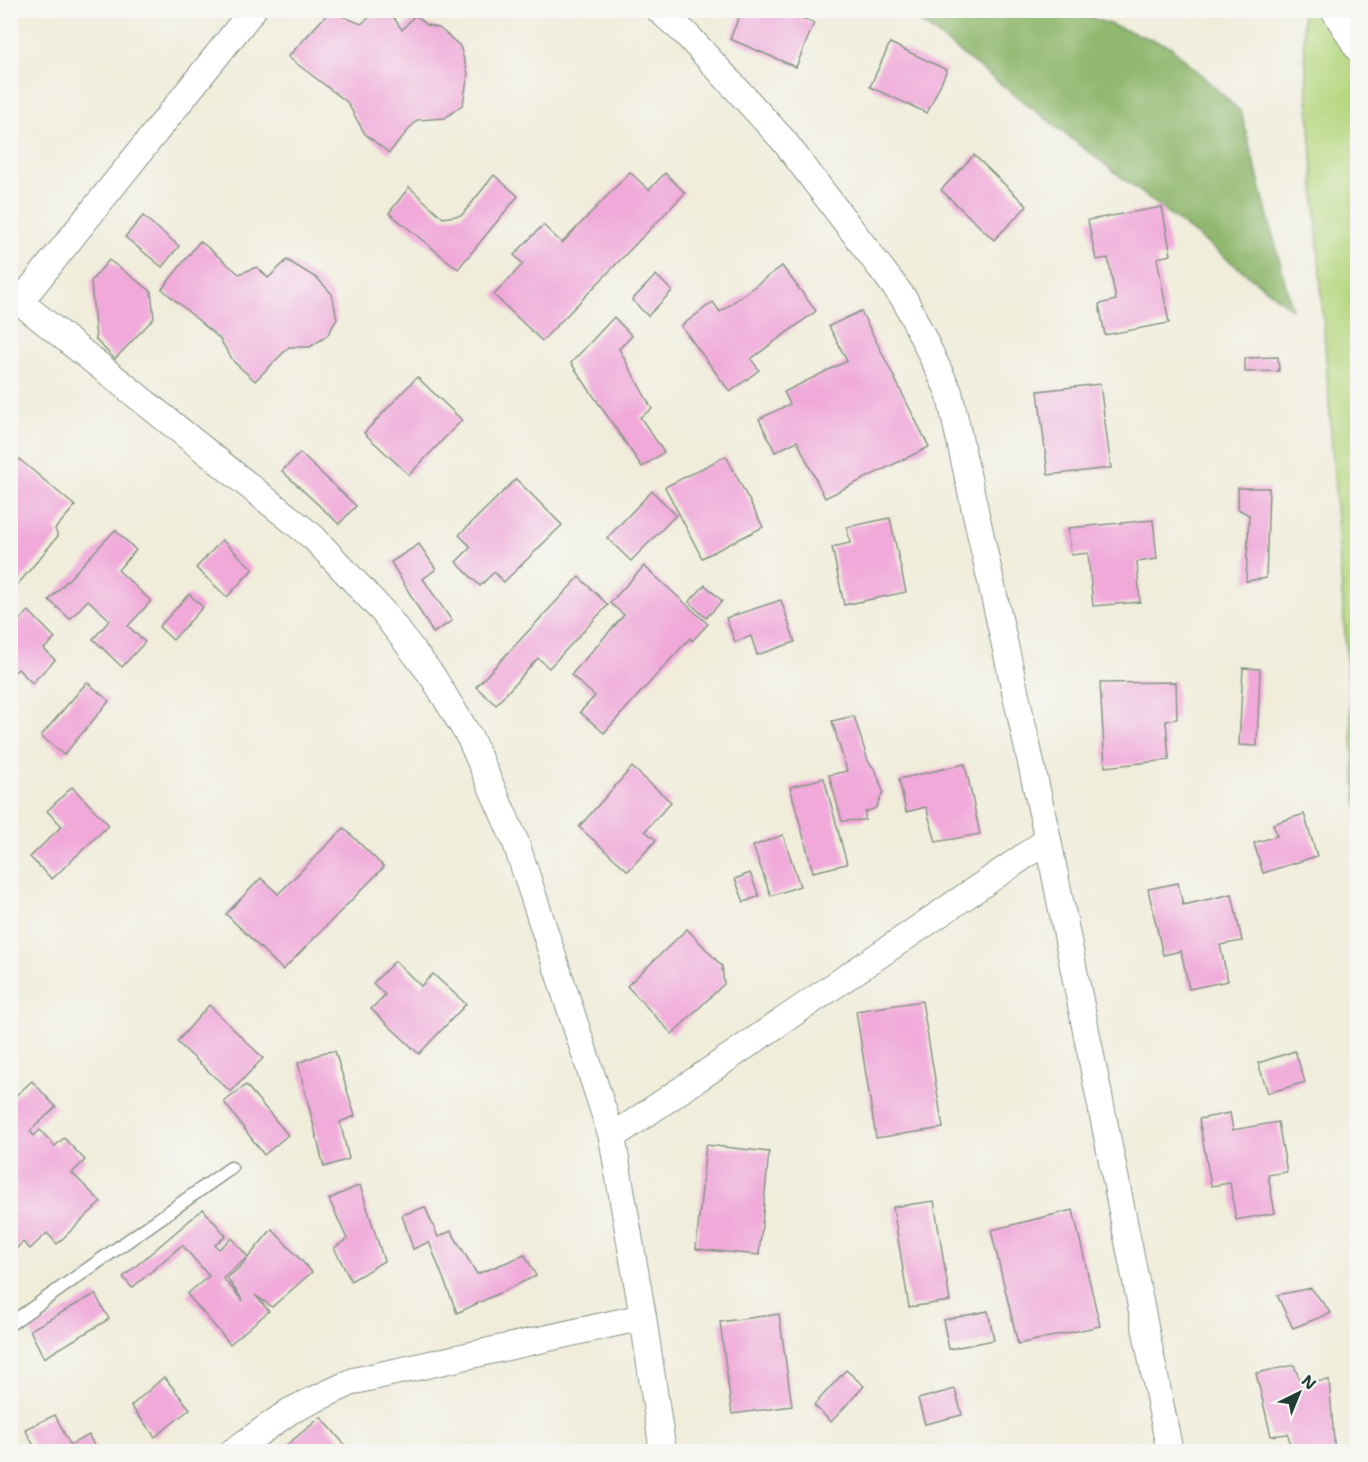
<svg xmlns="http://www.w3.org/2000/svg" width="1368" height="1462" font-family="'Shantell Sans',sans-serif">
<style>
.green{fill:#b6d77f;stroke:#6a8a5a;stroke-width:1.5}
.forest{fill:#90b86e;stroke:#587a51;stroke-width:1.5}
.building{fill:#f0a9d9}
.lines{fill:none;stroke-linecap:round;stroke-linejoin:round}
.lane-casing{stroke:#889588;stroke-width:15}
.street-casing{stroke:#889588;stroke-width:28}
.lane{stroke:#fff;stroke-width:12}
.street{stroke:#fff;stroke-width:26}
</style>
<rect width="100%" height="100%" fill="#f6f6f2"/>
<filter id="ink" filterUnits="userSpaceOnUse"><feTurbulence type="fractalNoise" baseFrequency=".0167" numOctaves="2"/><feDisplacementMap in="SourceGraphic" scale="12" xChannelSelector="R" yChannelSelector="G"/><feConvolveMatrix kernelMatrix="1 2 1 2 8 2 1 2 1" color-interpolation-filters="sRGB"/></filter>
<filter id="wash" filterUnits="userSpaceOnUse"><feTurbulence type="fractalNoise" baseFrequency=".008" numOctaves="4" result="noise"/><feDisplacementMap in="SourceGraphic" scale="24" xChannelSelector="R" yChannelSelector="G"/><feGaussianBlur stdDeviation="1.35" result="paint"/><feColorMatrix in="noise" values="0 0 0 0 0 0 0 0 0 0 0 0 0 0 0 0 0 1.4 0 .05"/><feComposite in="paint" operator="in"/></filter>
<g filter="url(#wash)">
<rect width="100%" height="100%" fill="#f0eddb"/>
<!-- green -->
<polygon class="green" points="1302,11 1357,11 1357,809"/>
<!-- forest -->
<polygon class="forest" points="920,10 1073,11 1170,46 1241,112 1292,309 914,17"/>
<g id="blocks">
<!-- building -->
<g class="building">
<polygon points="742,10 783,10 814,23 796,67 730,39"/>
<polygon points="330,11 361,24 373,15 392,15 402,30 415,15 427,25 439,28 460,46 468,74 463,104 445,118 417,120 389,153 365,134 347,102 288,57"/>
<polygon points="890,43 947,70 927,113 870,87"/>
<polygon points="974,155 1027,206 994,240 941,190"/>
<polygon points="630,172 649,190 665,173 685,193 542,341 494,295 523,264 514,255 543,225 562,243"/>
<polygon points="494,175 518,196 458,269 389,213 409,187 443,218 462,215"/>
<polygon points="1162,207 1171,255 1157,258 1169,323 1105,335 1099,304 1116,300 1108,258 1096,260 1088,220"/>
<polygon points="143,216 179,246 162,267 125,237"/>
<polygon points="200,241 239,274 257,267 268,278 287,260 318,279 332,294 337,319 327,336 310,347 289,347 255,381 234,362 219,338 162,289"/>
<polygon points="109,260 151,291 154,318 115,359 96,340 91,281"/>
<polygon points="782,266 816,311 751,359 759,370 730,392 681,326 713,302 720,312"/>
<polygon points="656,275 672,291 648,316 632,300"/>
<polygon points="861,311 929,447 825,498 797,441 775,452 759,419 790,404 784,392 847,361 829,326"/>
<polygon points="614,317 632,336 619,349 652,409 640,417 664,452 642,467 571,363"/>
<polygon points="1278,357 1279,371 1245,372 1245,358"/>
<polygon points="417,377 462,420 409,475 364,433"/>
<polygon points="1100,384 1111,468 1048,475 1038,391"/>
<polygon points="12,453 75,506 55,529 58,536 14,589 10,586 10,455"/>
<polygon points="300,453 356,506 339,524 282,471"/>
<polygon points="726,456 763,527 702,558 665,487"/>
<polygon points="516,479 562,525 504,582 494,572 480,586 456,562 471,547 459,535"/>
<polygon points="1238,488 1269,488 1266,578 1246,581 1249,515 1238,509"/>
<polygon points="652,491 676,515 631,561 607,538"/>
<polygon points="890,518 906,592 844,605 832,547 850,543 847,527"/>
<polygon points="1153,520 1157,559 1137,562 1140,602 1093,606 1088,553 1071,555 1068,528"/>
<polygon points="115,530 136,550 118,570 151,601 128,626 145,642 122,667 93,639 110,620 88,600 70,619 49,600"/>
<polygon points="222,540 253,569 227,597 196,568"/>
<polygon points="419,544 436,569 423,579 452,621 433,633 391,562"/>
<polygon points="644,566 708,624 692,641 690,638 604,733 580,712 595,696 571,675 624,615 610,603"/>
<polygon points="579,577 608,605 549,668 538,658 496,705 476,687"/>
<polygon points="705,585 722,601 706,618 689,602"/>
<polygon points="189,594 203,607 173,640 159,627"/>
<polygon points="781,600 795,642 757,655 751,636 735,642 726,618"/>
<polygon points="29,611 55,638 44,649 55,660 32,683 18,669 10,676 10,629"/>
<polygon points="1243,668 1260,669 1257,746 1239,745"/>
<polygon points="87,682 109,701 64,755 41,736"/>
<polygon points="1176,682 1177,719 1166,721 1169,760 1105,767 1100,683"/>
<polygon points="854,716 868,761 876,771 883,792 876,808 865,812 865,820 842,821 829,775 847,771 832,721"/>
<polygon points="965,764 980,834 936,842 926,807 906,812 899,779"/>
<polygon points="632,767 671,802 645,831 656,840 628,871 579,827"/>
<polygon points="824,778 847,864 813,872 790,787"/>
<polygon points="72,787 109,825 52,879 30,857 62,826 47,811"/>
<polygon points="1304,814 1317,856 1263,873 1254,843 1277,836 1273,824"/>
<polygon points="344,828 384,867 283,970 226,914 261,878 278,894"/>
<polygon points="783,835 800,886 771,896 753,846"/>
<polygon points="750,873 759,896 744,902 735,879"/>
<polygon points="1178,883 1183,905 1232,894 1242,941 1220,945 1228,981 1189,989 1181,951 1163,955 1148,889"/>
<polygon points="687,929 722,966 724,984 672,1034 627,986"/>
<polygon points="395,961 421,986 433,974 466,1004 419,1054 371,1009 385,995 373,983"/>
<polygon points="922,1001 943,1128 876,1138 856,1011"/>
<polygon points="209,1005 263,1058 231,1092 177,1042"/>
<polygon points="335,1051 355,1116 340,1122 349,1159 324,1167 298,1063 325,1052"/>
<polygon points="1295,1051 1305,1082 1268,1093 1258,1063"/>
<polygon points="32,1081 56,1107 30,1131 34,1136 40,1130 55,1146 64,1138 85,1160 72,1173 101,1202 57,1244 47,1233 30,1249 23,1242 12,1253 10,1251 10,1101"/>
<polygon points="246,1085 288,1135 264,1155 224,1102"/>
<polygon points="1230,1113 1233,1130 1278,1122 1287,1172 1268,1175 1275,1213 1236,1220 1230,1183 1211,1186 1199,1119"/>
<polygon points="706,1145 769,1152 759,1255 696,1249"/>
<polygon points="360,1185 384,1261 351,1281 334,1248 347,1239 329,1199"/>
<polygon points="934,1201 950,1301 909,1307 893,1207"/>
<polygon points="425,1207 438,1237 451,1231 477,1274 525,1255 536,1276 457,1313 429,1242 413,1249 402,1215"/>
<polygon points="203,1209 226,1236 215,1245 219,1249 232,1238 248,1257 223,1278 243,1301 227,1278 241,1266 272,1229 312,1272 272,1307 255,1295 269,1311 230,1344 187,1294 209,1276 182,1245 132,1288 123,1277"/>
<polygon points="1073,1210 1100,1326 1018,1344 991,1230"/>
<polygon points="1311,1288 1331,1313 1293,1328 1277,1295"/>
<polygon points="95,1294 109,1319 44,1358 30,1330"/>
<polygon points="988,1311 994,1340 949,1349 943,1320"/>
<polygon points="779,1314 792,1406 732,1414 720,1322"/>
<polygon points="1294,1365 1301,1383 1329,1380 1335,1452 1291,1452 1288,1434 1271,1436 1256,1373"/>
<polygon points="846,1370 864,1386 831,1422 814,1405"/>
<polygon points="164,1377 190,1409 155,1437 131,1406"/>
<polygon points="955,1389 962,1415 925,1424 918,1399"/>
<polygon points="55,1415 70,1445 89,1435 97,1452 28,1452 35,1448 25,1429"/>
<polygon points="321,1417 351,1452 278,1452"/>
</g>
</g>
</g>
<g filter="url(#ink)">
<use href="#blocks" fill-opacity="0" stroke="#889588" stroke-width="1.5"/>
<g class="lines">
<defs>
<polyline id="lane" points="10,1324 231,1168"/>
<g id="street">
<polyline points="659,10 687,35 784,141 905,300 949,392 1048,840"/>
<polyline points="1334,10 1358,49"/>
<polyline points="10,296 20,302 314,538 384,613 433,677 470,738 516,843 612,1137 643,1317 663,1452"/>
<polyline points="20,302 253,10"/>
<polyline points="612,1137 1048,840 1170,1452"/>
<polyline points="232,1452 290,1411 354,1381 643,1317"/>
</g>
</defs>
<!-- lane casing -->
<use href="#lane" class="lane-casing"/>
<!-- street casing -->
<use href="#street" class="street-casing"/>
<!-- lane -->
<use href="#lane" class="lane"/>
<!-- street -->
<use href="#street" class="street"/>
</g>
</g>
<!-- margin -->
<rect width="1368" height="1462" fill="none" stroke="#f6f6f2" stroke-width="36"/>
<!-- north arrow -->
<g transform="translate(1299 1393) rotate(43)" stroke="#f6f6f2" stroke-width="4.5" paint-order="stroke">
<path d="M0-4.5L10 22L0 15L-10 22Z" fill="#1f3d34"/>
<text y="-9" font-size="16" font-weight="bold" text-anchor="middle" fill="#1f3d34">N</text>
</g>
</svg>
